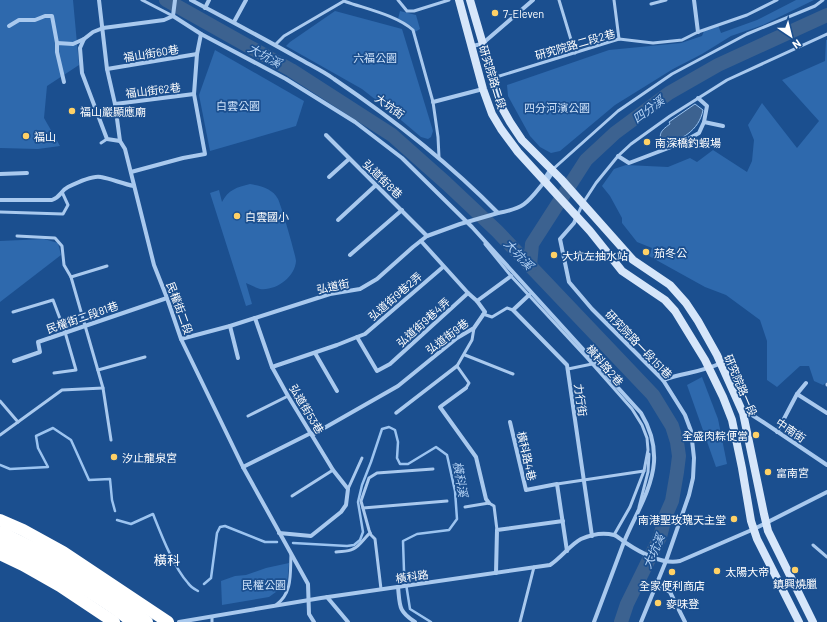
<svg xmlns="http://www.w3.org/2000/svg" width="827" height="622" font-family="Barlow,'Noto Sans TC',sans-serif">
<style>
.green{fill:#2e69ad}
.water{fill:#3c6290;stroke:#9cc4f0}
.lines{fill:none;stroke-linecap:round;stroke-linejoin:round}
.stream{stroke:#9cc4f0;stroke-width:2.5}
.river{stroke:#3c6290;stroke-width:14}
.service{stroke:#a9c9ee;stroke-width:3}
.pedestrian{stroke:#a9c9ee;stroke-width:3.5}
.minor{stroke:#a9c9ee;stroke-width:4}
.tertiary{stroke:#a9c9ee;stroke-width:7}
.secondary{stroke:#d6e6fa;stroke-width:8}
.motorway{stroke:#fff;stroke-width:12}
.poi-dot{fill:#ffd166;stroke:#1b4f8f;stroke-width:1.5}
.labels{text-anchor:middle;dominant-baseline:central;stroke-width:3.5;stroke-linejoin:round;paint-order:stroke}
.poi-label{font-size:11px;fill:#fff;stroke:#1b4f8f;text-anchor:start}
.street-label{font-size:11px;fill:#fff;stroke:#1b4f8f}
.park-label{font-size:11px;fill:#cfe3fa;stroke:#1b4f8f}
.water-label{font-size:12px;font-style:italic;fill:#b5d3f5;stroke:#1b4f8f}
.quarter-label{font-size:13px;fill:#fff;stroke:#1b4f8f}
</style>
<rect width="100%" height="100%" fill="#1b4f8f"/>
<!-- green -->
<g class="green">
<polygon points="0,0 73,0 79,65 47,86 44,118 60,146 38,149 0,148"/>
<polygon points="796,0 814,0 763,25 731,36 702,54 673,69 615,105 560,151 551,153 540,147 530,136 508,96 507,85 609,50 681,43 702,36 704,31 718,25 721,33 757,20"/>
<polygon points="335,11 402,29 433,131 431,137 428,139 421,137 395,115 362,89 286,46 290,42"/>
<polygon points="400,11 416,15 420,29 415,32 411,26 398,19"/>
<polygon points="826,40 827,40 827,382 823,385 814,381 809,366 800,366 777,387 767,380 767,341 760,320 726,295 705,287 649,256 652,248 637,242 622,223 622,218 610,196 602,186 614,169 626,165 668,167 690,158 697,162 713,150 747,172 752,161 754,140 748,125 762,103 797,148 819,121 782,80 825,61"/>
<polygon points="215,50 304,101 296,126 210,151 199,95"/>
<path d="M250,184C261,186 273,189 278,199C281,205 296,256 296,261C295,277 276,291 260,289C256,288 251,285 246,283L252,304L246,306L210,193L219,190L222,202C228,190 237,187 250,184Z"/>
<polygon points="44,239 58,243 61,255 0,302 0,241"/>
<polygon points="702,377 718,419 727,464 716,467 687,385"/>
<polygon points="289,563 287,584 269,597 222,605 221,581 235,576 246,575 266,568"/>
</g>
<!-- water -->
<path class="water" d="M695,104L703,110C699,131 681,140 662,146C659,134 659,132 670,124L669,122Z"/>
<g class="lines">
<!-- stream -->
<g class="stream">
<polyline points="0,465 10,469 48,467 38,448 36,436 53,428 71,440 89,480 110,479 112,500 115,511"/>
<path d="M117,520L131,524L153,514C161,534 174,568 188,583C190,586 194,589 198,591"/>
<polyline points="293,543 347,546 354,545 360,540 363,532 358,502 362,485 371,462 382,429 389,427 395,430 398,442 397,458 400,464 408,464 436,447 447,455 455,491 457,519 449,530 417,534 403,541 404,571 410,609 431,622"/>
<polyline points="204,584 211,578 217,533 220,527 225,526 265,542 277,542"/>
</g>
<!-- river -->
<g class="river">
<polyline points="166,0 291,70 392,135 446,183 497,231 653,395 672,426 677,442 679,456 677,472 672,501 665,517 660,537 627,604 621,622"/>
<polyline points="530,266 532,244 586,160 615,133 669,93 718,65 827,15"/>
</g>
<!-- service -->
<g class="service">
<polyline points="142,0 173,16"/>
<polyline points="398,0 407,11 414,11 449,0"/>
<polyline points="559,0 575,53"/>
<polyline points="614,0 619,39"/>
<polyline points="651,4 666,0"/>
<path d="M275,45L284,36L344,1C366,9 396,15 413,30L433,102L438,137L439,157"/>
<polyline points="493,78 619,39 653,43 682,40 698,32 747,15 777,0"/>
<polyline points="101,143 107,139"/>
<polyline points="552,170 618,111 672,74 747,34 815,6 823,0"/>
<polyline points="0,212 63,214 68,205 62,192"/>
<polyline points="577,216 583,203 596,183 618,156 631,144 670,116 727,80 827,34"/>
<polyline points="17,236 55,238 62,246 64,265 71,277 103,388 111,440"/>
<polyline points="485,244 511,276 587,358 632,409 642,425 647,438 648,450 644,471 630,507 614,535"/>
<polyline points="71,277 107,266"/>
<polyline points="13,312 53,300 65,332 76,370 54,373"/>
<polyline points="483,314 492,317 507,308 513,310"/>
<polyline points="465,355 513,374"/>
<polyline points="568,369 592,364"/>
<polyline points="98,370 145,357"/>
<polyline points="827,384 827,385"/>
<polyline points="466,388 469,383 457,366 472,340 474,328"/>
<polyline points="0,401 18,422"/>
<polyline points="248,416 288,396"/>
<polyline points="0,435 62,390 103,388"/>
<polyline points="557,484 644,471"/>
<polyline points="348,489 362,458"/>
<polyline points="292,496 333,470"/>
<polyline points="465,507 489,503 494,506 497,530"/>
<polyline points="639,507 648,472 649,454"/>
<polyline points="363,508 447,501"/>
<polyline points="813,545 827,557"/>
<path d="M336,552C341,551 348,552 353,549C360,546 364,538 370,533"/>
<polyline points="381,589 375,539 371,535 369,530 361,501 369,478 377,473 433,469"/>
<path d="M276,605C293,593 290,573 291,554"/>
<polyline points="212,617 212,622"/>
<polyline points="520,622 534,567"/>
</g>
<!-- pedestrian -->
<polyline class="pedestrian" points="396,413 457,366"/>
<!-- minor -->
<g class="minor">
<polyline points="99,0 107,69 115,104 120,141 125,149 154,265 167,298 181,339 243,467 308,584 309,614 314,622"/>
<path d="M191,0C227,19 263,38 298,58C310,65 323,71 334,79C393,119 449,163 498,213C526,208 528,202 545,181"/>
<polyline points="694,0 698,32"/>
<polyline points="205,8 209,0"/>
<path d="M173,16L201,34L286,79L355,122L402,158L472,227L641,413C650,428 655,445 654,462C652,490 634,517 624,542C614,569 604,595 594,622"/>
<polyline points="173,16 175,0"/>
<polyline points="234,22 246,0"/>
<polyline points="9,26 19,20 35,20 45,16 52,16 57,43"/>
<polyline points="84,39 80,48 82,73 107,139 120,141"/>
<polyline points="472,46 482,44 533,0"/>
<polyline points="107,69 197,54"/>
<polyline points="64,82 57,52 57,43 73,44 84,39 93,32 103,28 164,20 173,16"/>
<polyline points="698,98 707,106 704,122 723,126"/>
<polyline points="433,102 483,89"/>
<polyline points="115,104 194,94"/>
<polyline points="326,135 427,236"/>
<polyline points="618,156 629,163 679,144 699,133 704,122"/>
<polyline points="131,172 183,158 205,154 194,94 197,54 201,34"/>
<polyline points="0,174 27,173"/>
<polyline points="329,177 349,159"/>
<path d="M0,200H52C62,196 60,191 68,187C76,183 93,175 101,177C112,179 123,184 134,186"/>
<polyline points="577,216 574,223 560,239 569,282 592,309 663,380 685,415 691,431 694,458 693,478 689,495 666,561 641,622"/>
<polyline points="338,220 376,185"/>
<polyline points="350,255 402,210"/>
<polyline points="529,295 513,310 567,365 592,536"/>
<polyline points="477,301 511,276"/>
<polyline points="255,318 272,367 288,396 333,470 348,489 346,505 341,512 311,536 279,533"/>
<polyline points="230,326 238,358"/>
<polyline points="357,337 365,334 443,267"/>
<polyline points="181,339 230,326 330,294 360,289 377,279 413,247 427,236 460,224 498,213"/>
<polyline points="315,353 337,391"/>
<polyline points="14,361 40,352 38,342 167,298"/>
<polyline points="272,367 337,345 357,337 377,371 390,364 468,293"/>
<path d="M663,380C682,373 703,372 721,363"/>
<polyline points="806,383 797,394 827,413"/>
<polyline points="466,388 440,407 476,457 486,499 489,503"/>
<polyline points="743,413 752,415 763,422 827,465"/>
<polyline points="510,422 526,490 557,484 567,551"/>
<polyline points="777,432 797,394"/>
<polyline points="312,435 398,386 457,338 474,328 485,312 477,301 468,293 421,241"/>
<polyline points="243,467 311,433"/>
<polyline points="496,573 497,530 563,521"/>
<polyline points="657,584 670,592 685,622"/>
<path d="M398,587C400,606 398,611 415,622"/>
<polyline points="327,597 348,622"/>
<path d="M179,622L321,598L550,565C561,558 571,544 581,539C590,535 603,532 614,535C618,536 622,541 626,543C641,553 662,565 680,561L754,529L827,492"/>
</g>
<!-- tertiary -->
<polyline class="tertiary" points="545,181 552,170"/>
<!-- secondary -->
<g class="secondary">
<polyline points="459,0 483,89 492,114 501,129 518,152 590,231 622,271 665,300 675,311 705,360 723,397 732,420 742,468 751,521 757,539 799,622"/>
<polyline points="470,0 501,106 510,122 522,140 561,179 633,260 670,285 686,303 698,321 717,355 743,413 764,514 768,531 813,622"/>
</g>
<!-- motorway -->
<g class="motorway">
<polyline points="0,520 23,530 63,552 168,622"/>
<path d="M0,532C52,556 102,586 147,622"/>
<path d="M0,543C28,555 55,571 81,587C99,598 117,609 132,622"/>
<polyline points="0,554 23,565 60,586 114,622"/>
</g>
</g>
<!-- markers -->
<g class="poi-dot">
<circle cx="495" cy="13" r="4"/>
<circle cx="72" cy="111" r="4"/>
<circle cx="26" cy="136" r="4"/>
<circle cx="647" cy="142" r="4"/>
<circle cx="237" cy="216" r="4"/>
<circle cx="646" cy="252" r="4"/>
<circle cx="554" cy="255" r="4"/>
<circle cx="756" cy="435" r="4"/>
<circle cx="114" cy="457" r="4"/>
<circle cx="768" cy="472" r="4"/>
<circle cx="734" cy="519" r="4"/>
<circle cx="795" cy="570" r="4"/>
<circle cx="717" cy="571" r="4"/>
<circle cx="672" cy="572" r="4"/>
<circle cx="658" cy="603" r="4"/>
</g>
<g class="labels">
<!-- poi labels -->
<g class="poi-label">
<text x="503" y="13">7-Eleven</text>
<text x="80" y="111">福山巖顯應廟</text>
<text x="34" y="136">福山</text>
<text x="655" y="142">南深橋釣蝦場</text>
<text x="245" y="216">白雲國小</text>
<text x="654" y="252">茄冬公</text>
<text x="562" y="255">大坑左抽水站</text>
<text x="748" y="435" text-anchor="end">全盛肉粽便當</text>
<text x="122" y="457">汐止龍泉宮</text>
<text x="776" y="472">富南宮</text>
<text x="726" y="519" text-anchor="end">南港聖玫瑰天主堂</text>
<text x="725" y="571">太陽大帝</text>
<text x="795" y="583" text-anchor="middle">鎮興燒臘</text>
<text x="672" y="585" text-anchor="middle">全家便利商店</text>
<text x="666" y="603">麥味登</text>
</g>
<!-- street labels -->
<g class="street-label">
<text transform="translate(575 44) rotate(-16)">研究院路二段2巷</text>
<text transform="translate(151 53) rotate(-9)">福山街60巷</text>
<text transform="translate(493 77) rotate(73)">研究院路二段</text>
<text transform="translate(153 90) rotate(-7)">福山街62巷</text>
<text transform="translate(390 106) rotate(36)">大坑街</text>
<text transform="translate(383 179) rotate(44)">弘道街8巷</text>
<text transform="translate(333 286) rotate(-12)">弘道街</text>
<text transform="translate(395 296) rotate(-41)">弘道街9巷2弄</text>
<text transform="translate(180 308) rotate(70)">民權街二段</text>
<text transform="translate(82 317) rotate(-19)">民權街二段81巷</text>
<text transform="translate(423 322) rotate(-42)">弘道街9巷4弄</text>
<text transform="translate(447 336) rotate(-37)">弘道街9巷</text>
<text transform="translate(639 344) rotate(46)">研究院路一段151巷</text>
<text transform="translate(605 365) rotate(49)">橫科路2巷</text>
<text transform="translate(741 385) rotate(67)">研究院路一段</text>
<text transform="translate(581 400) rotate(82)">力行街</text>
<text transform="translate(307 409) rotate(59)">弘道街53巷</text>
<text transform="translate(791 430) rotate(34)">中南街</text>
<text transform="translate(527 456) rotate(77)">橫科路4巷</text>
<text transform="translate(412 576) rotate(-8)">橫科路</text>
</g>
<!-- park labels -->
<g class="park-label">
<text x="375" y="57">六福公園</text>
<text x="238" y="105">白雲公園</text>
<text x="557" y="107">四分河濱公園</text>
<text x="264" y="584">民權公園</text>
</g>
<!-- water labels -->
<g class="water-label">
<text transform="translate(265 55) rotate(29)">大坑溪</text>
<text transform="translate(648 109) rotate(-37)">四分溪</text>
<text transform="translate(519 254) rotate(47)">大坑溪</text>
<text transform="translate(461 479) rotate(80)">橫科溪</text>
<text transform="translate(653 551) rotate(-66)">大坑溪</text>
</g>
<!-- quarter labels -->
<g class="quarter-label">
<text x="167" y="560">橫科</text>
</g>
</g>
<!-- north arrow -->
<g transform="translate(791 36) rotate(145)" stroke="#1b4f8f" stroke-width="3" paint-order="stroke">
<path d="M0-3L7 15L0 10L-7 15Z" fill="#ffffff"/>
<text y="-6" font-size="11" font-weight="bold" text-anchor="middle" fill="#ffffff">N</text>
</g>
</svg>
